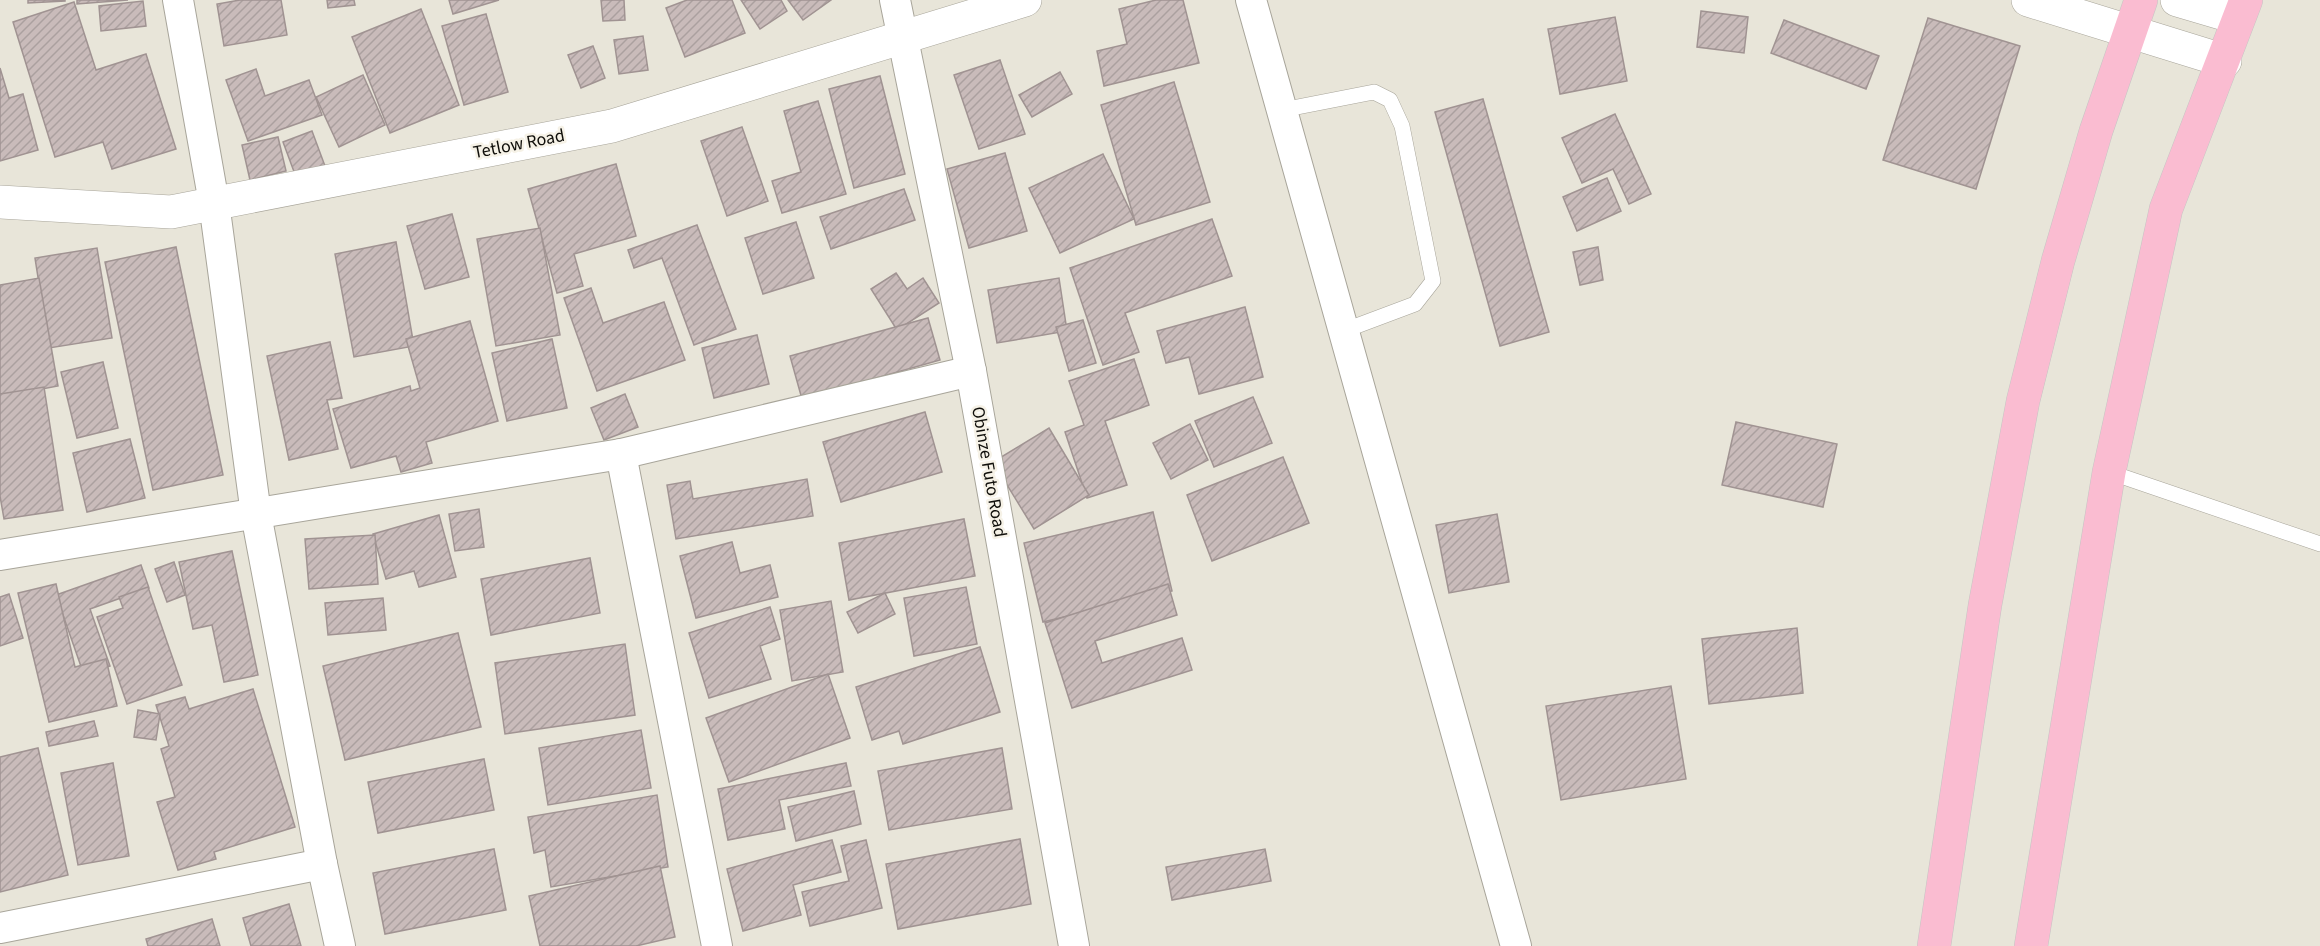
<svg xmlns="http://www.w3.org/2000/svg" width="2320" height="946" font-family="'Source Sans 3',sans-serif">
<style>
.building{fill:url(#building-hatch);stroke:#a09392;stroke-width:1.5}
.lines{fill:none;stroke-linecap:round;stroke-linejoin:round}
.lane-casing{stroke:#a8a59a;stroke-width:16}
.street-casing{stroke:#a8a59a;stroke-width:32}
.secondary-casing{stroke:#a8a59a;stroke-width:34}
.primary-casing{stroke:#c5c5c4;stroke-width:34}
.lane{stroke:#fff;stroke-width:15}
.street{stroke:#fff;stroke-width:30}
.secondary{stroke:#fff;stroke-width:33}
.primary{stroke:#fabcd1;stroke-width:33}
.labels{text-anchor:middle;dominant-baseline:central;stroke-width:5;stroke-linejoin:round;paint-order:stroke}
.street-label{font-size:18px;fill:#0f0e0a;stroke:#f6f2e7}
</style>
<defs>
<pattern id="building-hatch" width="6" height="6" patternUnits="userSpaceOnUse" patternTransform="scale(1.5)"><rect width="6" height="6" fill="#c9bbba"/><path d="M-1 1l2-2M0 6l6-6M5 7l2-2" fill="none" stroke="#aba09f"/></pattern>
</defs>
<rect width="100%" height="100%" fill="#e8e5d9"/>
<!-- building -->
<g class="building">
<polygon points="28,0 65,0 65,1 28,3"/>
<polygon points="77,0 128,0 77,4"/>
<polygon points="240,0 281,0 287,35 224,46 217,4"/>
<polygon points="327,0 354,0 355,5 328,8"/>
<polygon points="449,0 499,0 453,14"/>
<polygon points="601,0 624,0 625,20 603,21"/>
<polygon points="687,0 732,0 745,33 685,57 666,8"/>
<polygon points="741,0 781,0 787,11 760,29"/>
<polygon points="788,0 831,0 803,20"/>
<polygon points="1156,0 1183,0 1199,63 1104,86 1097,51 1127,44 1119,9"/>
<polygon points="143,1 146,26 101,31 99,6"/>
<polygon points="74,2 96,70 146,54 176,149 112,169 103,142 55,157 13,22"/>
<polygon points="421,9 459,105 390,133 352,37"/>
<polygon points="1701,11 1748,17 1744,53 1697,47"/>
<polygon points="486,14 508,92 464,105 442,26"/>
<polygon points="1615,17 1627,81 1560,94 1548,29"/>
<polygon points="1928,18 2020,46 1976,189 1883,160"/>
<polygon points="1784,20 1879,56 1866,89 1771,53"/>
<polygon points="643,36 648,70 619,74 614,40"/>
<polygon points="593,46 605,78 581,88 568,55"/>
<polygon points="1000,60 1025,134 979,149 954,75"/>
<polygon points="0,68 9,98 23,94 38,150 0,161"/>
<polygon points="256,69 265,96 309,80 322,115 248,141 226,80"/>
<polygon points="1060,72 1072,94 1032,117 1019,95"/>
<polygon points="363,75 385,125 339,147 316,97"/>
<polygon points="880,76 905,174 854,188 829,89"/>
<polygon points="1174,82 1210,202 1136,225 1101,105"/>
<polygon points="1483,99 1549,332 1500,346 1435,112"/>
<polygon points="818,101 846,194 782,213 772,181 801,172 784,111"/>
<polygon points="1615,114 1651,194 1629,204 1613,169 1582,183 1562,138"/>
<polygon points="742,127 768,201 727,216 701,141"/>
<polygon points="312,131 325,166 296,177 283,142"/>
<polygon points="278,137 286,171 250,180 242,145"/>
<polygon points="1005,153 1027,231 969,248 947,169"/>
<polygon points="1103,154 1134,219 1060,253 1029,188"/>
<polygon points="616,164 636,236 574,254 583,286 557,293 528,189"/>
<polygon points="1607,178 1621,211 1577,231 1563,197"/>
<polygon points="904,189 915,220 831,249 820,217"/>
<polygon points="452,214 469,277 425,289 407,226"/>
<polygon points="1212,219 1232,276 1125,313 1139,352 1103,365 1070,268"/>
<polygon points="796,222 814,278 763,294 745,238"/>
<polygon points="697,225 736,329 694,345 662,258 634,268 628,250"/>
<polygon points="540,228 560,335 496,346 477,239"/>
<polygon points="396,242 414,346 354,357 335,254"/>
<polygon points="176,247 223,475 153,490 105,262"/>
<polygon points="1598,247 1603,280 1580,285 1573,252"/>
<polygon points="97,248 112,338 49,348 35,258"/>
<polygon points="896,273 907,289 923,278 939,303 897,330 871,289"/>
<polygon points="39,278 58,386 0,397 0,285"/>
<polygon points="1059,278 1067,331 997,343 988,290"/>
<polygon points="591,288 603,323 664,302 685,360 597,391 564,298"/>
<polygon points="1245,307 1263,377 1199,394 1189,357 1166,363 1157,331"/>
<polygon points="928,318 940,360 802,399 790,356"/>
<polygon points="1083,320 1096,363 1069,371 1056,327"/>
<polygon points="470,321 498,421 426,442 432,463 401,472 396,456 351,468 333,409 410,386 411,391 420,388 406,339"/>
<polygon points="757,335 769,384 714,398 702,348"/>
<polygon points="552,339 567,408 507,421 492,353"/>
<polygon points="330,342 342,398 327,400 338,449 289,460 267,356"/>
<polygon points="1134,359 1149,405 1105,421 1127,485 1087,498 1065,432 1084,425 1069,381"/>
<polygon points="103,362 118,428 77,438 61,372"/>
<polygon points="44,387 63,510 4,519 0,496 0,394"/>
<polygon points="625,394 638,427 604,440 591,408"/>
<polygon points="1253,397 1272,443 1214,467 1195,421"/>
<polygon points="925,412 942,472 841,502 823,442"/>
<polygon points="1736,422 1837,444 1823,507 1722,485"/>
<polygon points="1190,424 1208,460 1171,479 1153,443"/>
<polygon points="1049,428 1089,495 1034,529 993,462"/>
<polygon points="130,439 145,498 87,512 73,453"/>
<polygon points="1283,457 1309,523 1212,561 1187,495"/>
<polygon points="807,479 813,516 676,539 667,485 690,481 693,499"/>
<polygon points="479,509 484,547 455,551 449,514"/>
<polygon points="1153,512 1172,591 1043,622 1024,543"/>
<polygon points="1497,514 1509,582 1449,593 1436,525"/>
<polygon points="439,515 456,577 419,587 414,571 386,579 373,534"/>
<polygon points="964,519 975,576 849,600 839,543"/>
<polygon points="375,535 378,584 309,589 305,539"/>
<polygon points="732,542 740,573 770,565 778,597 696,618 680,556"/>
<polygon points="232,551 258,675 224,682 212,625 193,629 179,562"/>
<polygon points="590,558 600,613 491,635 481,579"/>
<polygon points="174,562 185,595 167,602 155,569"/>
<polygon points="141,565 149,588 90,609 110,666 84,675 56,595"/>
<polygon points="56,584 75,667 106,659 117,706 49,722 18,593"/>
<polygon points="1168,584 1177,615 1095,641 1102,663 1182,638 1192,670 1072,708 1045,623"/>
<polygon points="148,587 182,685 127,704 97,617 123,608 119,597"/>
<polygon points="966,587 977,644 914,656 904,598"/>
<polygon points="885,593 895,614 858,633 847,612"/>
<polygon points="9,594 23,638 0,646 0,597"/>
<polygon points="383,598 386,630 328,635 325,603"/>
<polygon points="831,601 843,672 792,681 780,610"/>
<polygon points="770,607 780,639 760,646 771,679 709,698 689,633"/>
<polygon points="1797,628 1803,693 1709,704 1702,639"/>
<polygon points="458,633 481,727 345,760 323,666"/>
<polygon points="625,644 635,715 505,734 495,663"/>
<polygon points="980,647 1000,712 903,744 899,731 872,740 856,687"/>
<polygon points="828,674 850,738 729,782 706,718"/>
<polygon points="1671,686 1686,779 1561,800 1546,706"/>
<polygon points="253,689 295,827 214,852 216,859 178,870 157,802 175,797 161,749 169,746 156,705 185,697 189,709"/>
<polygon points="138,710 160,714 156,740 134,737"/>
<polygon points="94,721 98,736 49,746 46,732"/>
<polygon points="641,730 651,788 548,805 539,748"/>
<polygon points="38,748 68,875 0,892 0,757"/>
<polygon points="1002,748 1012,809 889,830 878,771"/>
<polygon points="484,759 494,810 378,833 368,782"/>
<polygon points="113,763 129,856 78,865 61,773"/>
<polygon points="846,763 851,786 779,800 785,829 728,840 718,789"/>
<polygon points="854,791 861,824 796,841 788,807"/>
<polygon points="657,795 668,867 551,887 545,850 534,853 528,817"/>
<polygon points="1020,839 1031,904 898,929 886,864"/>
<polygon points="832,840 841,872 793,885 801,915 743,931 727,869"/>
<polygon points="866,840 882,908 810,926 802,892 849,881 841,846"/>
<polygon points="494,849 506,910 385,934 373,873"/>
<polygon points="1265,849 1271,881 1172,900 1166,867"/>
<polygon points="660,866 675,937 636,946 540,946 529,896"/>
<polygon points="289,904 301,946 251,946 243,918"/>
<polygon points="212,919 220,946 148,946 146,939"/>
</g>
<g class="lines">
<defs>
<g id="lane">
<polyline points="1282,110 1374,92 1390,100 1402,126 1433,281 1415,304 1343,331"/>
<polyline points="2109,472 2320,544"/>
</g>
<g id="street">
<polyline points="178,0 214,203 256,514 322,864 340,946"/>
<polyline points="895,0 971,371 1074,946"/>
<polyline points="1251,0 1516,946"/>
<polyline points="621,454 717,946"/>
<polyline points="0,555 621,454 971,371"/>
<polyline points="0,928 322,864"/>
</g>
<g id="secondary">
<polyline points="2028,0 2225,61"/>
<polyline points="2177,0 2238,18"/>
<polyline points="0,202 171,212 612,126 1025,0"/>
</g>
<g id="primary">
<polyline points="1934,946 1985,605 2023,401 2058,261 2096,131 2141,0"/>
<polyline points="2031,946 2109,472 2166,209 2246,0"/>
</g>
</defs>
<!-- lane casing -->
<use href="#lane" class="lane-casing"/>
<!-- street casing -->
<use href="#street" class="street-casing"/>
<!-- secondary casing -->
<use href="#secondary" class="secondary-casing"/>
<!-- primary casing -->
<use href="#primary" class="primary-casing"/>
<!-- lane -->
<use href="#lane" class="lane"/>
<!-- street -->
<use href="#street" class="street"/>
<!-- secondary -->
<use href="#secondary" class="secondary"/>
<!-- primary -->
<use href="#primary" class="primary"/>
</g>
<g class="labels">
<!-- street labels -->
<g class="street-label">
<text transform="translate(519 144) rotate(-11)">Tetlow Road</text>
<text transform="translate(989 472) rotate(80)">Obinze Futo Road</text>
</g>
</g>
</svg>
